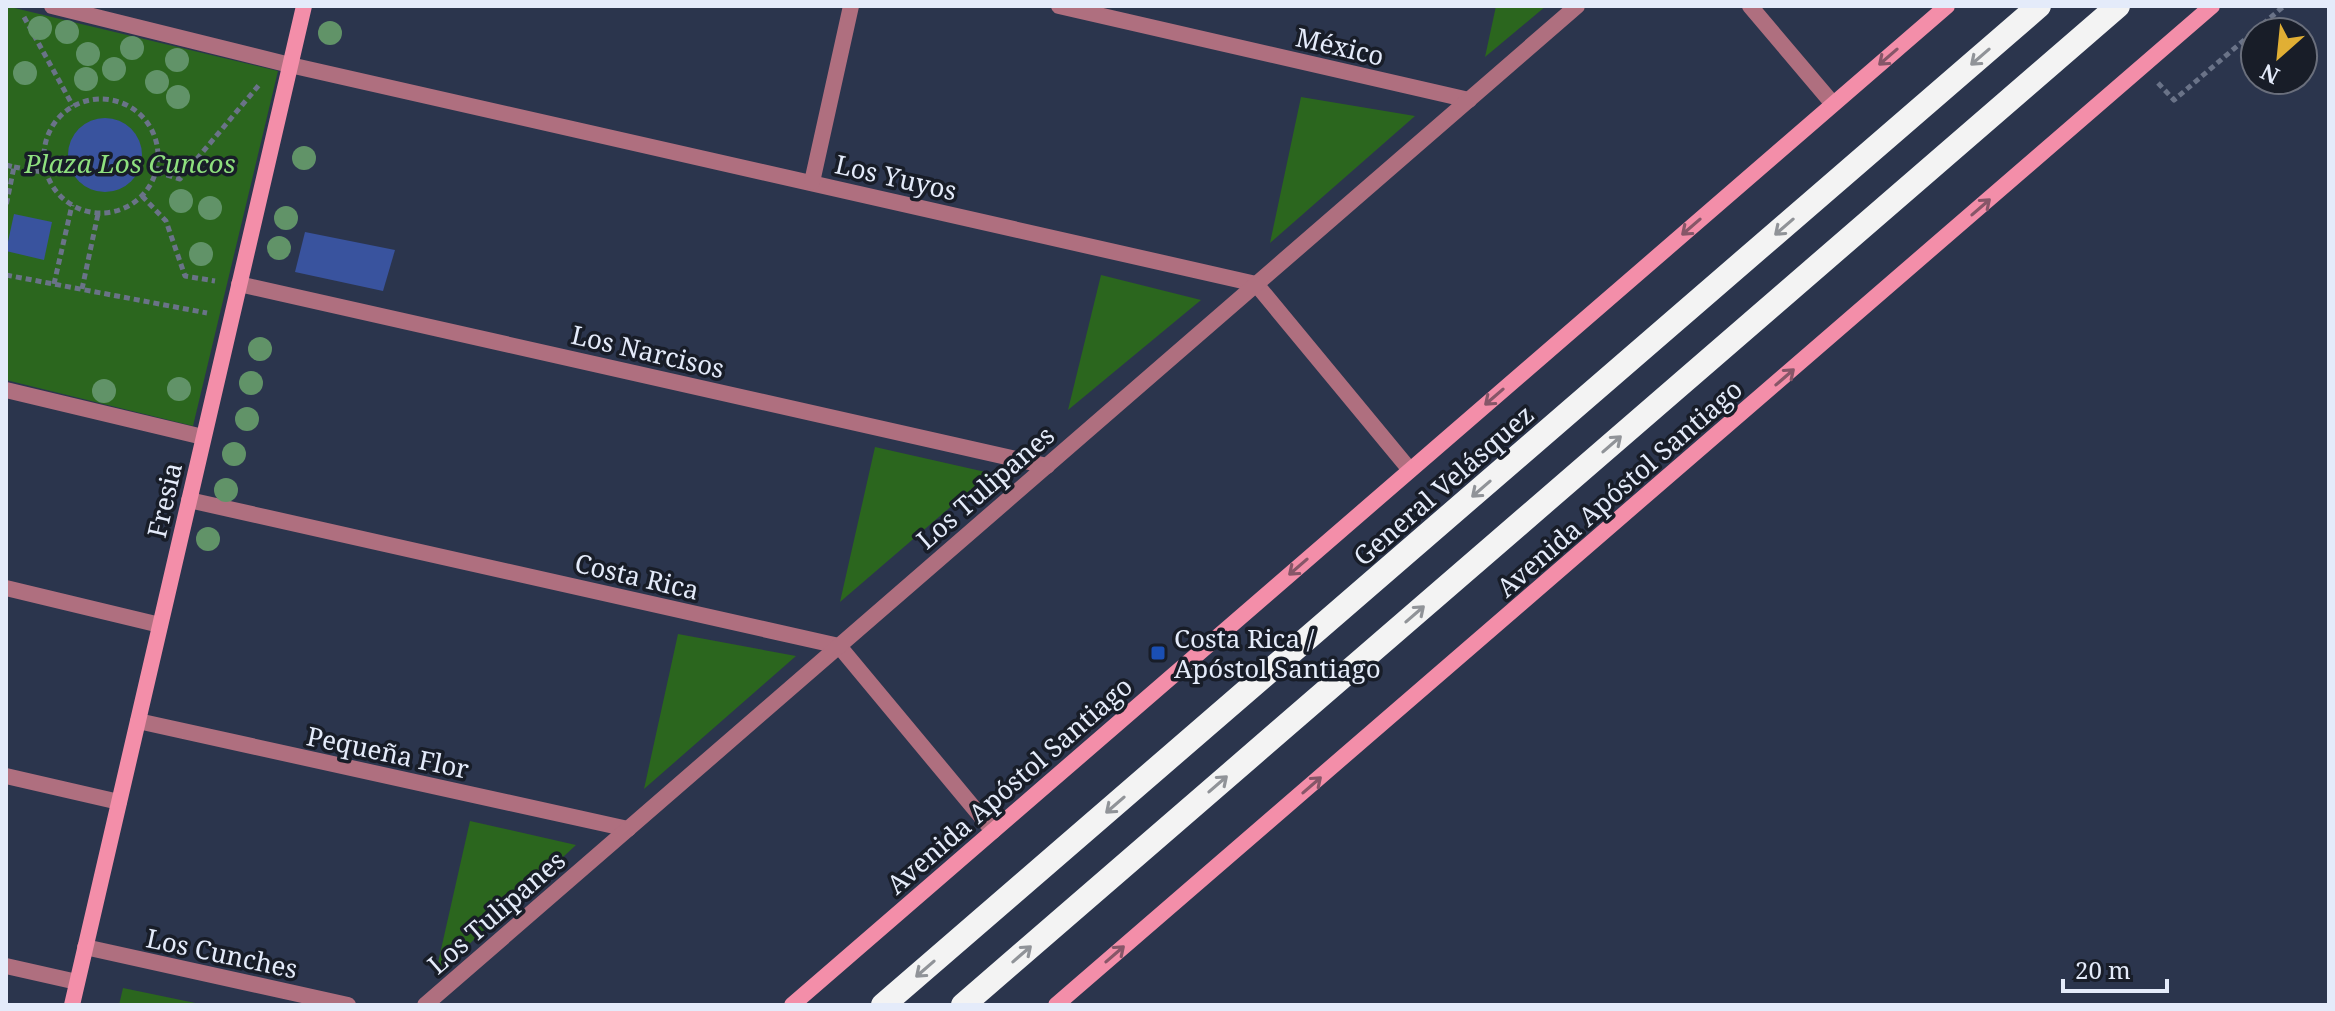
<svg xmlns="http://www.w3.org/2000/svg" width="2335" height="1011" font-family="'Noto Serif',serif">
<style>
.green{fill:#2b661e}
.building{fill:#39539e}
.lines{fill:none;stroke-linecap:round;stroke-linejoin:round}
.path{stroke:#6a7388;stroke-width:5;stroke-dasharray:6 4;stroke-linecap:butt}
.street{stroke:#af6f7f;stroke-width:16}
.secondary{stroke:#f38ea9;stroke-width:16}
.highway{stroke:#f3f3f3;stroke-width:24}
.tree{fill:#619368}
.oneway{stroke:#865668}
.oneway2{stroke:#909398}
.transit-dot{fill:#1a4fb4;stroke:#181d28;stroke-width:3}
.labels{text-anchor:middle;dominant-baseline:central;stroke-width:7;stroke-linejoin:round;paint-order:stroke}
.street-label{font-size:26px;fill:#e4ebfa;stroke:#181d28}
.park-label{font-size:26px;font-style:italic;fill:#8ee07e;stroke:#181d28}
.poi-label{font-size:26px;fill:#e4ebfa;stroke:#181d28;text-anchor:start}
</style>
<rect width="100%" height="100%" fill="#2b354d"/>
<!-- green -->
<g class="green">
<polygon points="6,6 278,71 193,426 6,380"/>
<polygon points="1496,6 1546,6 1485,57"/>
<polygon points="1301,97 1415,116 1270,243"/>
<polygon points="1101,275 1201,300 1068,410"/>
<polygon points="875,447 990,473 840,602"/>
<polygon points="678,634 796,656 644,789"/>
<polygon points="470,821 576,845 435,976"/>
<polygon points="123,988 205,1005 119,1005"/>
</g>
<!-- building -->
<g class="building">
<circle cx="105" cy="155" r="37"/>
<polygon points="14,214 52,222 44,260 6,251"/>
<polygon points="305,232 395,250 383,291 295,272"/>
</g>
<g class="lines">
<!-- path -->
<g class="path">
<polyline points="24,17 73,106"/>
<polyline points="2158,83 2174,100 2284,6"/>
<circle cx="101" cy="156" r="57"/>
<polyline points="6,165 14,167 6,206"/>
<polyline points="14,167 47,173"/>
<polyline points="157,172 180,179 259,85"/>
<polyline points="142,196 166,221 185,276 215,281"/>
<polyline points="6,275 207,313"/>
<polyline points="54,284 72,205"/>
<polyline points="82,289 98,214"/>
</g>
<!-- street -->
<g class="street">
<polyline points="52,6 290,65 1256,284 1410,470"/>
<polyline points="1059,6 1469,100"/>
<polyline points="1750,6 1833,104"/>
<polyline points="812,182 851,6"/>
<polyline points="239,284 1047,466"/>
<polyline points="6,390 203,437"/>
<polyline points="189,500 839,646 993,831"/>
<polyline points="6,588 160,625"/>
<polyline points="138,721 628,829"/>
<polyline points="6,776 119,802"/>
<polyline points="85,947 348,1005"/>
<polyline points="6,966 77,982"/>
<polyline points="425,1005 1577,6"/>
</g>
<!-- secondary -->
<g class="secondary">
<polyline points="72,1005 304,6"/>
<polyline points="792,1005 1947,6"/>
<polyline points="1056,1005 2212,6"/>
</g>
<!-- highway -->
<g class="highway">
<polyline points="883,1005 2039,6"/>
<polyline points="963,1005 2118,6"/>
</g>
</g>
<!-- trees -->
<g class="tree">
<circle cx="40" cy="28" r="12"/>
<circle cx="67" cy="32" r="12"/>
<circle cx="330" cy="33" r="12"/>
<circle cx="132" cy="48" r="12"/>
<circle cx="88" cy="54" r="12"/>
<circle cx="177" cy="60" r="12"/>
<circle cx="114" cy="69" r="12"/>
<circle cx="25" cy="73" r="12"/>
<circle cx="86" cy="79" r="12"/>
<circle cx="157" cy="82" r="12"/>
<circle cx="178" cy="97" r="12"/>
<circle cx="304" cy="158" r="12"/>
<circle cx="181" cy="201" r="12"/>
<circle cx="210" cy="208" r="12"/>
<circle cx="286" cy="218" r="12"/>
<circle cx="279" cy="248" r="12"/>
<circle cx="201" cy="254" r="12"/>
<circle cx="260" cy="349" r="12"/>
<circle cx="251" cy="383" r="12"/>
<circle cx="179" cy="389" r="12"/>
<circle cx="104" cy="391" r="12"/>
<circle cx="247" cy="419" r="12"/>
<circle cx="234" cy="454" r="12"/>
<circle cx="226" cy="490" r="12"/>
<circle cx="208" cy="539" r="12"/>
</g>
<!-- one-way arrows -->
<defs><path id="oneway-shaft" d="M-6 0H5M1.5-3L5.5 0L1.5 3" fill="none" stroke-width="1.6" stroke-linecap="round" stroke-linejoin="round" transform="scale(2)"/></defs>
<g class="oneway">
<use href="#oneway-shaft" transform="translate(1888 57) rotate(139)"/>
<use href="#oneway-shaft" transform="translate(1981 207) rotate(-41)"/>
<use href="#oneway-shaft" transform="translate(1691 227) rotate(139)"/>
<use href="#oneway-shaft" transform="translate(1785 377) rotate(-41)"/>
<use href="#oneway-shaft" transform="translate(1494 397) rotate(139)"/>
<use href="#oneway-shaft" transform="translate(1298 567) rotate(139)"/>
<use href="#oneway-shaft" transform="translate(1312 785) rotate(-41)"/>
<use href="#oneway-shaft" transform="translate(1115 954) rotate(-41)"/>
</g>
<g class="oneway2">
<use href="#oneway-shaft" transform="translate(1980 57) rotate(139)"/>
<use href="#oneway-shaft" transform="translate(1784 227) rotate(139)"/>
<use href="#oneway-shaft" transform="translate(1612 444) rotate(-41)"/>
<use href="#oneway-shaft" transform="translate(1481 489) rotate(139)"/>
<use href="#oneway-shaft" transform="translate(1415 614) rotate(-41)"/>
<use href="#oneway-shaft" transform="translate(1218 784) rotate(-41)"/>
<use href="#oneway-shaft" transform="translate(1115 805) rotate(139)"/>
<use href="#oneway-shaft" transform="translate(1022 954) rotate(-41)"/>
<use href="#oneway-shaft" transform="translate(925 969) rotate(139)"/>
</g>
<!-- markers -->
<rect class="transit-dot" x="1150" y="645" width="16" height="16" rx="4"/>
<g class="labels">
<!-- street labels -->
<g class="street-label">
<text transform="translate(1340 46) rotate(13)">México</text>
<text transform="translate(896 177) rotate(13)">Los Yuyos</text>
<text transform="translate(648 351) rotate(13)">Los Narcisos</text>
<text transform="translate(1443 485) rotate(-41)">General Velásquez</text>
<text transform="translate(985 487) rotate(-41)">Los Tulipanes</text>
<text transform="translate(1619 488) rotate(-41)">Avenida Apóstol Santiago</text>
<text transform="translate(164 500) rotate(-77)">Fresia</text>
<text transform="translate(637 576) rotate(13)">Costa Rica</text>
<text transform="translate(388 752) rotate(12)">Pequeña Flor</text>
<text transform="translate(1009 785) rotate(-41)">Avenida Apóstol Santiago</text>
<text transform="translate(496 912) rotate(-41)">Los Tulipanes</text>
<text transform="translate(222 953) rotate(12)">Los Cunches</text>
</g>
<!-- park labels -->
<g class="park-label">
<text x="130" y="163">Plaza Los Cuncos</text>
</g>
<!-- poi labels -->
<g class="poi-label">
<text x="1174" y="638">Costa Rica /<tspan x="1174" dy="30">Apóstol Santiago</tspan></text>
</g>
</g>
<!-- border -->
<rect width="2335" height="1011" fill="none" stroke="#e4ebfa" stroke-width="16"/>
<!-- north arrow -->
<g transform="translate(2279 56) rotate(207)"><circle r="38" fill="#181d28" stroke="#6a6f7c" stroke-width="2"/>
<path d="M0-6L14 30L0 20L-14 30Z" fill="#e1af34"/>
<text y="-12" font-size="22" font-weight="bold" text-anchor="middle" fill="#e4ebfa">N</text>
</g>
<!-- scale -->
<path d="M2063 979v12h104v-12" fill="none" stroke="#e4ebfa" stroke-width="4"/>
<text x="2075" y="979" font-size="24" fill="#e4ebfa" stroke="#181d28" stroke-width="6" paint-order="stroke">20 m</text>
</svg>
